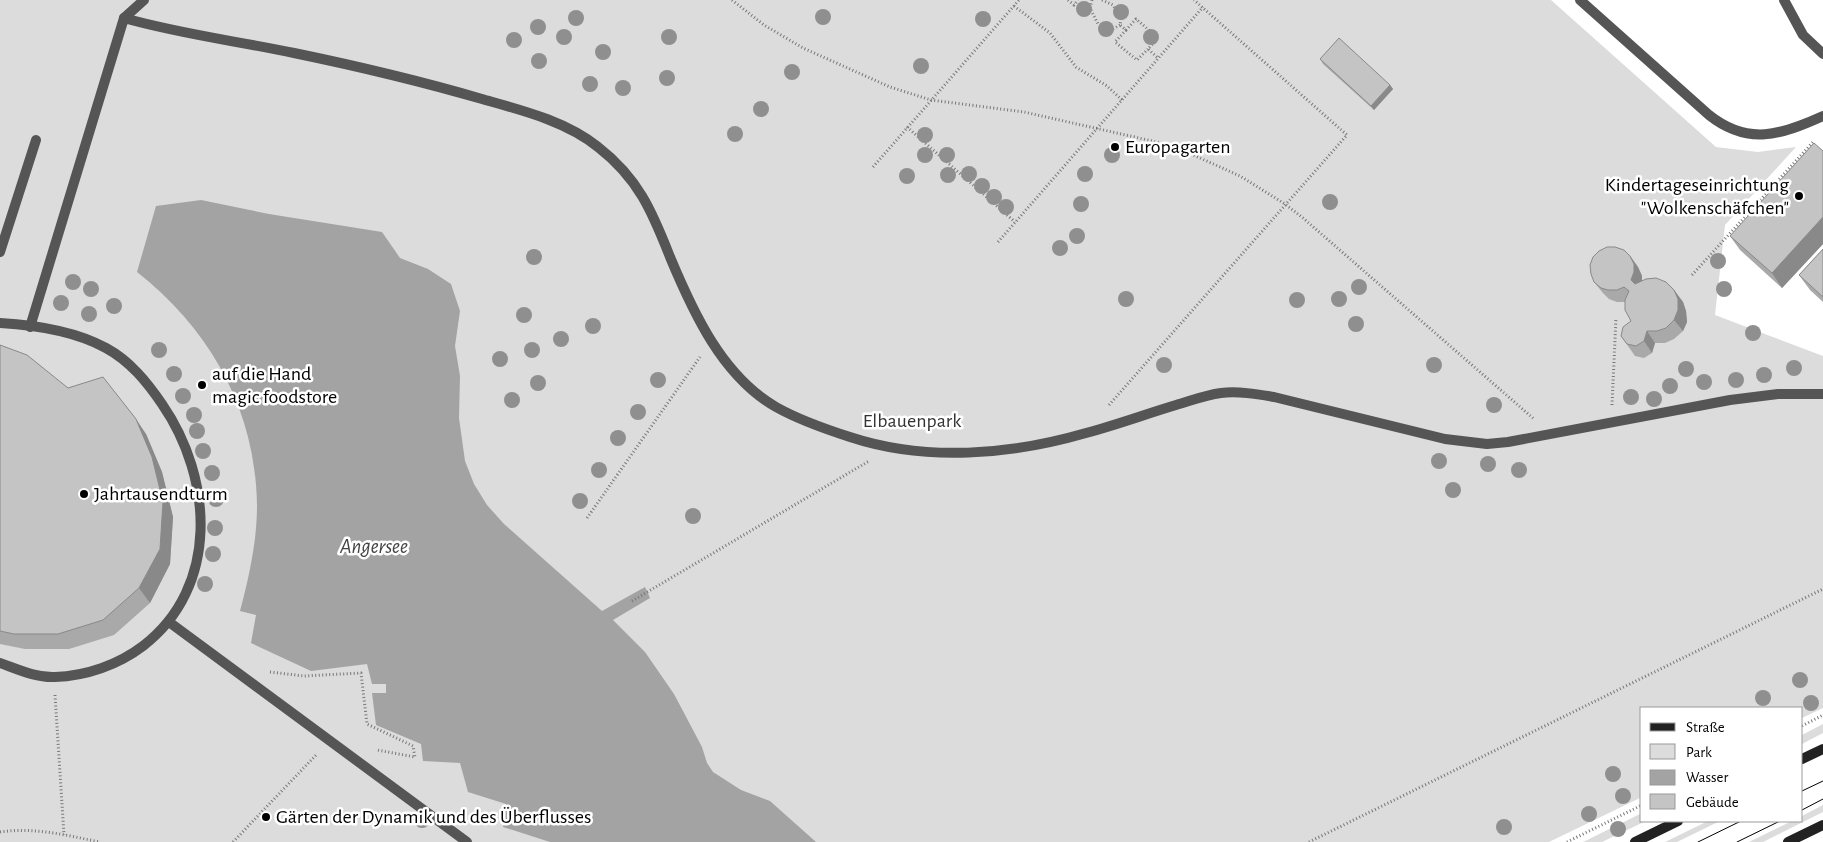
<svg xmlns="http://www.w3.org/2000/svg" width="1823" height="842" font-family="'Alegreya Sans',sans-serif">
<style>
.green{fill:#dcdcdc}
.water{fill:#a3a3a3}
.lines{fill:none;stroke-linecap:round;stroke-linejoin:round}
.path{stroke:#777;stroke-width:3;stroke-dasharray:1 2.5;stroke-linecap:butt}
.lane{stroke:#555;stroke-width:10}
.street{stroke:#555;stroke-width:10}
.secondary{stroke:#222;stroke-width:10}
.tram{stroke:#000;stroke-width:1}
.tree{fill:#8f8f8f}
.wall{fill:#a9a9a9}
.shaded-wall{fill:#898989}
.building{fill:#c4c4c4;stroke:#898989}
.poi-dot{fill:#000;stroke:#fff;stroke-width:2}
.labels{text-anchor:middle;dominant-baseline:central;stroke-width:5;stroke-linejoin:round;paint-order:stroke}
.poi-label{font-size:20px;fill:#000;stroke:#fff;text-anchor:start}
.park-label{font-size:20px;fill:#333;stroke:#fff}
.water-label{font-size:21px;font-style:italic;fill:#444;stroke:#fff}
</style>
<rect width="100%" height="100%" fill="#fff"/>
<!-- green -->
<g class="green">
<polygon points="0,0 1551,0 1716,147 1758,152 1796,147 1725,225 1715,315 1823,356 1823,708 1802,718 1802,708 1642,708 1642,797 1549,842 0,842"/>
<polygon points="1823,724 1823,733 1802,744 1802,735"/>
<polygon points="1823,805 1823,812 1763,842 1749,842 1792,821 1802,821 1802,816"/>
<polygon points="1642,813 1642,821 1646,821 1602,842 1583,842"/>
<polygon points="1708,821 1720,821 1677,842 1665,842"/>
</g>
<!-- water -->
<path class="water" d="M201,200L269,214L382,232L400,258L428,269L451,284L460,311L455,346L460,376L459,418L465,461L474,484L487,505L504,524L602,611L645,587L650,598L613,620L645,652L674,694L702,747L707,763L713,772L741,790L770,801L816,842H550L503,827L506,804L468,792L460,763L423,761L421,744L376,725L372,693H386V684H372L367,664L311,671L251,643L256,615L240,611C249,577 257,541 257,506C256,411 211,330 137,272L156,206Z"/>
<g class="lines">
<!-- path -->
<g class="path">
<polyline points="732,0 764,25 803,48 890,87 931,100 1024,112 1161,143 1180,149 1240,176 1285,204 1303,218 1534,419"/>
<polyline points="1068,0 1074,5 1078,0"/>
<polyline points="1092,0 1090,8 1098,24 1113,29 1120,25"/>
<polyline points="1102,0 1113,5 1121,19 1120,25 1126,30 1136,19 1158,38 1148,49 1158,58"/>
<polyline points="1014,6 1050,33 1076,67 1107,86 1122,100"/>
<polyline points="1126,30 1115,42 1137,60 1148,49"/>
<polyline points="907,127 1015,222"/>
<polyline points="873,167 1019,0"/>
<polyline points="998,242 1203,7"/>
<polyline points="1692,275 1813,142"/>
<polyline points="1109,405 1347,135 1194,0"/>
<polyline points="1612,405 1616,318"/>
<polyline points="587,518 700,357"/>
<polyline points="632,601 869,461"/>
<polyline points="270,672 304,676 361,673 367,724 413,746 415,757 377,750"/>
<polyline points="55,695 64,835"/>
<polyline points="1802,726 1823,715"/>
<path d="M0,832C34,827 66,835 99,842"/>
<polyline points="233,842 317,754"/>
<polyline points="1309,842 1823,589"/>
<polyline points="1567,842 1642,805"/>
</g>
<!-- lane -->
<g class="lane">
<path d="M1580,0L1709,115C1748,146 1781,135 1823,116"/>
<polyline points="1784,0 1803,35 1823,54"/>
<polyline points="124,18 144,0"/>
<polyline points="0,252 36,140"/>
</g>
<!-- street -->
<g class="street">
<path d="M0,323C35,325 75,331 106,348C130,361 147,382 162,404C213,478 220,587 143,646C118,665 86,676 55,677C36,678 17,669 0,663"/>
<path d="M30,327L124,18C180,34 237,41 294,53C357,66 420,81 482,99C521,110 566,121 598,147C638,178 652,211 670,257C693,312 722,376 776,407C799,420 825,429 850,437C926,462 1010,455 1086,433C1116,425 1146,414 1176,405C1190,401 1205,395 1221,393C1238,391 1256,394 1274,397L1445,439L1487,444L1508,442L1730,400L1778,394H1823"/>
<polyline points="169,622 467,842"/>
</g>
<!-- secondary -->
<g class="secondary">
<polyline points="1802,759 1823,749"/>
<polyline points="1635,842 1678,821"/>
<polyline points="1788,842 1823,825"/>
</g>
<!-- tram -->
<g class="tram">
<polyline points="1802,791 1823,781"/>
<polyline points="1802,810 1823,799"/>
<polyline points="1698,842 1741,821"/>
<polyline points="1737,842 1780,821"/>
</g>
</g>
<!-- trees -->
<g class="tree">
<circle cx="1084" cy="9" r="8"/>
<circle cx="1121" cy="12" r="8"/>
<circle cx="823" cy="17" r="8"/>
<circle cx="576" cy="18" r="8"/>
<circle cx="983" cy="19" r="8"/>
<circle cx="538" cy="27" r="8"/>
<circle cx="1106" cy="29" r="8"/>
<circle cx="564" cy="37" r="8"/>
<circle cx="669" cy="37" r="8"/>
<circle cx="1151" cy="37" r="8"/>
<circle cx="514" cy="40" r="8"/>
<circle cx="603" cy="52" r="8"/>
<circle cx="539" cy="61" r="8"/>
<circle cx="921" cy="66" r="8"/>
<circle cx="792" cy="72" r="8"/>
<circle cx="667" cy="78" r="8"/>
<circle cx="590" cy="84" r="8"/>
<circle cx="623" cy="88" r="8"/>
<circle cx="761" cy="109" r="8"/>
<circle cx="735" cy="134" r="8"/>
<circle cx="925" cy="135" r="8"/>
<circle cx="925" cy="155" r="8"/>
<circle cx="947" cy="155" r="8"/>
<circle cx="1112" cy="155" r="8"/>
<circle cx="969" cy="174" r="8"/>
<circle cx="1085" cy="174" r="8"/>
<circle cx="948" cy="175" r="8"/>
<circle cx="907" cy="176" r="8"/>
<circle cx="982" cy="186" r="8"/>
<circle cx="994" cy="197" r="8"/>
<circle cx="1330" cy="202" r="8"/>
<circle cx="1081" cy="204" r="8"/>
<circle cx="1006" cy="207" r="8"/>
<circle cx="1077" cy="236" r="8"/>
<circle cx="1060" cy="248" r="8"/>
<circle cx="534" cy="257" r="8"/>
<circle cx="1718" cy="261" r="8"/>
<circle cx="73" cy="282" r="8"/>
<circle cx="1359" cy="287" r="8"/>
<circle cx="91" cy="289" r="8"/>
<circle cx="1724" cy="289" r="8"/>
<circle cx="1126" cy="299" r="8"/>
<circle cx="1339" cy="299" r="8"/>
<circle cx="1297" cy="300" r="8"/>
<circle cx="61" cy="303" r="8"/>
<circle cx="114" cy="306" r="8"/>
<circle cx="89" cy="314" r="8"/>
<circle cx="524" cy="315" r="8"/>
<circle cx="1356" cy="324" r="8"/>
<circle cx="593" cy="326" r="8"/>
<circle cx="1753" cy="333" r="8"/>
<circle cx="561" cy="339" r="8"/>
<circle cx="159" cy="350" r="8"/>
<circle cx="532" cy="350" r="8"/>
<circle cx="500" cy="359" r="8"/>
<circle cx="1164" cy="365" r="8"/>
<circle cx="1434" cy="365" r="8"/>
<circle cx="1794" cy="368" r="8"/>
<circle cx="1686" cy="369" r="8"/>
<circle cx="174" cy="374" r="8"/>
<circle cx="1764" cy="375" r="8"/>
<circle cx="658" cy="380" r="8"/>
<circle cx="1736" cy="380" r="8"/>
<circle cx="1704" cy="382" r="8"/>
<circle cx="538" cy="383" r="8"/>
<circle cx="1670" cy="386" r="8"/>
<circle cx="183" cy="396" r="8"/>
<circle cx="1631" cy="397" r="8"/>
<circle cx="1654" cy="399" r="8"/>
<circle cx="512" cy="400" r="8"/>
<circle cx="1494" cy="405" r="8"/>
<circle cx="638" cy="412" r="8"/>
<circle cx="194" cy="415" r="8"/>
<circle cx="197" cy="431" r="8"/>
<circle cx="618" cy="438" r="8"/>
<circle cx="203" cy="451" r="8"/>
<circle cx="1439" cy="461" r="8"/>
<circle cx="1488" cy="464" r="8"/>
<circle cx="599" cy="470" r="8"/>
<circle cx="1519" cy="470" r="8"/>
<circle cx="212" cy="473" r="8"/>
<circle cx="1453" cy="490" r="8"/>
<circle cx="216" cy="499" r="8"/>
<circle cx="580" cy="501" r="8"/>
<circle cx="693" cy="516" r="8"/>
<circle cx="215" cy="528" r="8"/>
<circle cx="213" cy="554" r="8"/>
<circle cx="205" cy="584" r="8"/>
<circle cx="1800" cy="680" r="8"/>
<circle cx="1763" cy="698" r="8"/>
<circle cx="1811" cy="703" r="8"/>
<circle cx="1613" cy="774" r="8"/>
<circle cx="1623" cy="796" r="8"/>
<circle cx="1589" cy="814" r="8"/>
<circle cx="422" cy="820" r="8"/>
<circle cx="1504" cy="827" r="8"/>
<circle cx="1618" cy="829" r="8"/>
</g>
<!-- wall -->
<g class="wall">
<polygon points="1320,59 1390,85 1393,89 1374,110 1323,64"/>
<polygon points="1823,151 1823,244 1782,288 1740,250 1730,236"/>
<polygon points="1823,249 1823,302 1810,290 1799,275"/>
<polygon points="1630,256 1638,267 1642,276 1642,280 1674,290 1683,302 1686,311 1687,322 1683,331 1674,339 1665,343 1655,343 1652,353 1644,358 1635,356 1621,336 1631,321 1625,302 1617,302 1609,299 1603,293 1594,282"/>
<polygon points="0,345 68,388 146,434 162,472 173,517 170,564 150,603 114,635 69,649 25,649 0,644"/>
</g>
<!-- shaded-wall -->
<g class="shaded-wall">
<polygon points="1390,85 1393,89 1374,110 1371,106"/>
<polygon points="1823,217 1823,244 1782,288 1772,273"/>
<polygon points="1630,256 1638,267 1642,276 1642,284 1639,292 1631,280"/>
<polygon points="1674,290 1683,302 1686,311 1687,322 1683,331 1674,320"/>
<polygon points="1647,331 1655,343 1652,353 1644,341"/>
<polygon points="136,419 146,434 162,472 173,517 170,564 150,603 139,588"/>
</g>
<!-- building -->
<g class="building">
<polygon points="1339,38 1390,85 1371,106 1320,59"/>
<polygon points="1814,143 1823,151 1823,217 1772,273 1730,236"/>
<polygon points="1607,247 1615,247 1624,250 1630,256 1634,264 1634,272 1631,280 1635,284 1646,279 1656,278 1666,282 1674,290 1678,299 1678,310 1674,320 1666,328 1657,331 1647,331 1644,341 1636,346 1627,344 1621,336 1623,327 1631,321 1625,310 1625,300 1629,291 1624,287 1617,290 1608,290 1601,288 1594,282 1591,274 1590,265 1593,257 1599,251"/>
<polygon points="1823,249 1823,297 1799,275"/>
<polygon points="0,345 27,355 68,388 103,377 136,419 152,457 163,502 160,549 139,588 103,620 58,634 14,634 0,631"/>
</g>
<!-- markers -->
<g class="poi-dot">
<circle cx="1115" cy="147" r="5"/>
<circle cx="1799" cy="196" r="5"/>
<circle cx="202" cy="385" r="5"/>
<circle cx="84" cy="494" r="5"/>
<circle cx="266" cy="817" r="5"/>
</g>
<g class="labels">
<!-- poi labels -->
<g class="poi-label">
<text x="1125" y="147">Europagarten</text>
<text x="1789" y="185" text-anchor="end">Kindertageseinrichtung<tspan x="1789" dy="23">"Wolkenschäfchen"</tspan></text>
<text x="212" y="374">auf die Hand<tspan x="212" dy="23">magic foodstore</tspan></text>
<text x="94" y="494">Jahrtausendturm</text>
<text x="276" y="817">Gärten der Dynamik und des Überflusses</text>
</g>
<!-- park labels -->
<g class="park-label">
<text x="912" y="421">Elbauenpark</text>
</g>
<!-- water labels -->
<g class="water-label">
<text x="374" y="546">Angersee</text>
</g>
</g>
<!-- legend -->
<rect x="1640" y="707" width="162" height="115" fill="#ffffff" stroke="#999999"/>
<rect x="1650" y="723" width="25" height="8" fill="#222222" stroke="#999999"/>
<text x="1686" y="732" font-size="15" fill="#000000">Straße</text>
<rect x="1650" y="744" width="25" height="15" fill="#dcdcdc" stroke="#999999"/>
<text x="1686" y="757" font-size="15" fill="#000000">Park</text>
<rect x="1650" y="770" width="25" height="15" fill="#a3a3a3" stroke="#999999"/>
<text x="1686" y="782" font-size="15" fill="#000000">Wasser</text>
<rect x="1650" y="794" width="25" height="15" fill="#c4c4c4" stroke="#999999"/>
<text x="1686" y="807" font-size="15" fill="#000000">Gebäude</text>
</svg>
